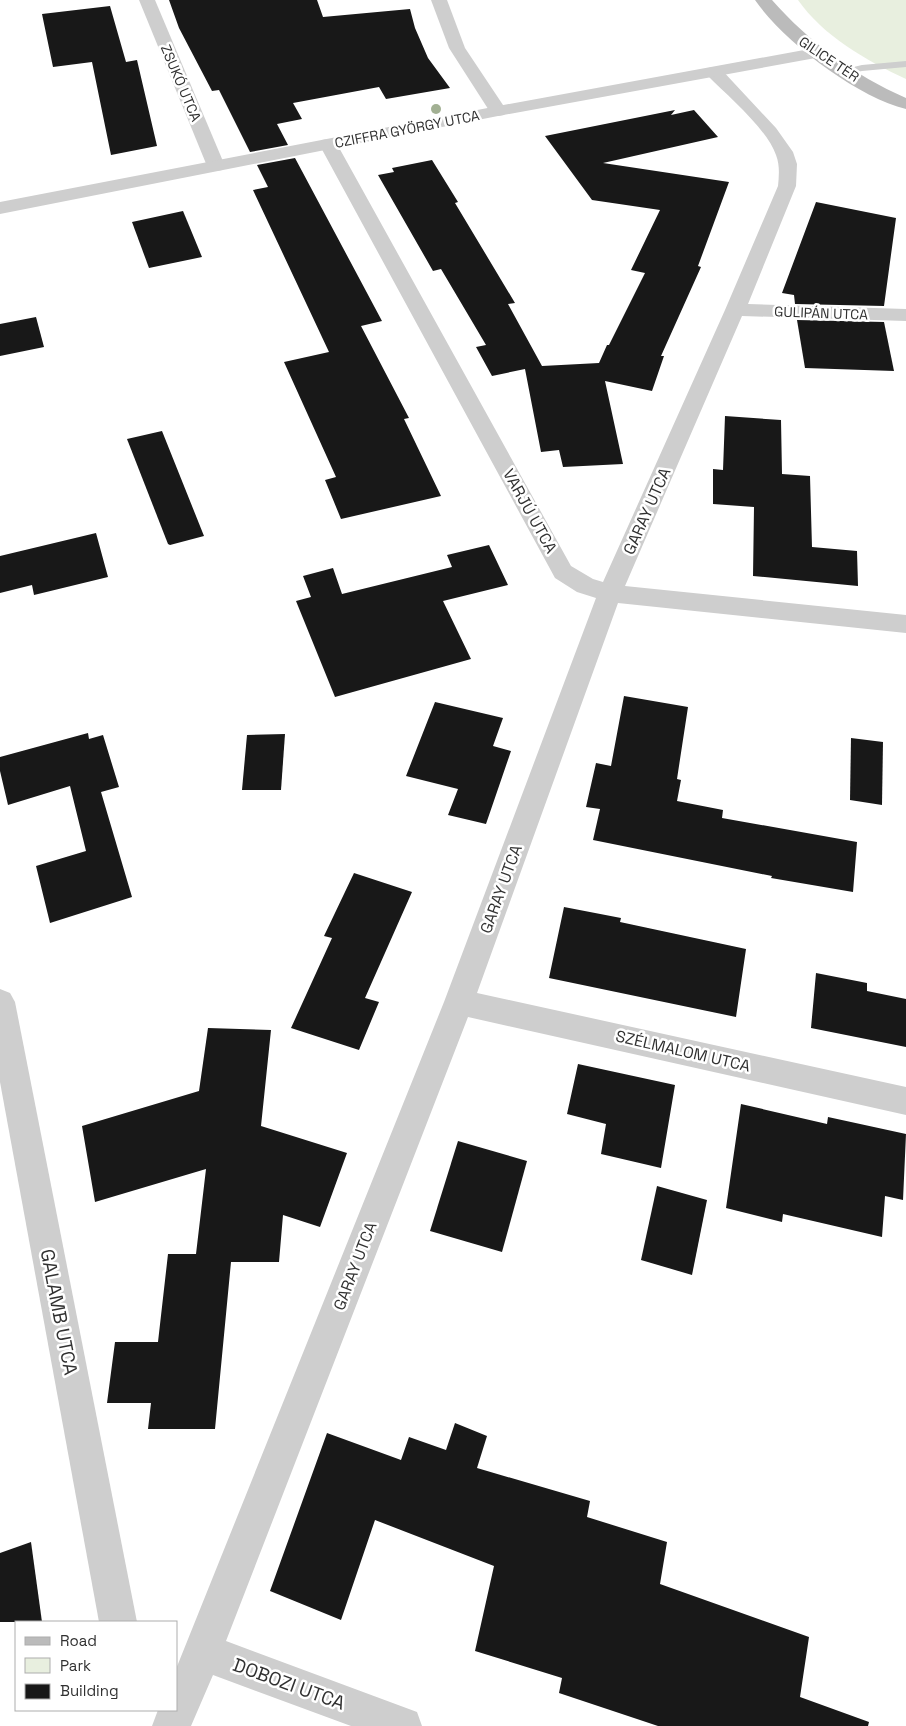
<svg xmlns="http://www.w3.org/2000/svg" width="906" height="1726" font-family="'Space Grotesk',sans-serif">
<style>
.green{fill:#e8efdf}
.building{fill:#181818}
.lines{fill:none;stroke-linecap:round;stroke-linejoin:round}
.service{fill:#cecece;fill-rule:evenodd}
.minor{fill:#cecece;fill-rule:evenodd}
.tertiary{fill:#cecece;fill-rule:evenodd}
.secondary{fill:#bbb;fill-rule:evenodd}
.tree{fill:#a2b093}
.labels{text-anchor:middle;dominant-baseline:central;stroke-width:5;stroke-linejoin:round;paint-order:stroke}
.far-street-label{font-size:14px;fill:#313131;stroke:#fff}
.street-label{font-size:16px;fill:#313131;stroke:#fff}
.near-street-label{font-size:19px;fill:#313131;stroke:#fff}
</style>
<rect width="100%" height="100%" fill="#fff"/>
<!-- green -->
<path class="green" d="M798,0H906V79C867,61 823,36 798,0Z"/>
<!-- building -->
<g class="building">
<polygon points="169,0 317,0 323,17 410,9 415,28 428,58 450,88 386,99 379,87 293,103 302,119 277,124 288,145 250,152 219,90 212,91 179,28"/>
<polygon points="110,6 126,62 137,60 157,146 111,155 92,62 53,67 42,14"/>
<polygon points="675,110 671,115 694,110 718,137 603,163 729,182 698,266 701,267 661,356 664,356 652,391 605,381 623,464 563,467 559,450 541,452 525,369 492,376 476,347 486,345 441,269 433,271 378,175 394,172 392,168 432,160 458,202 455,203 515,303 508,304 542,366 599,363 607,345 609,345 645,273 631,270 660,210 592,200 545,136"/>
<polygon points="295,158 382,321 361,326 409,418 404,419 441,496 341,519 325,480 336,477 284,362 329,352 253,190 268,187 257,165"/>
<polygon points="816,202 896,218 884,306 795,304 794,295 782,293"/>
<polygon points="183,211 202,257 149,268 132,222"/>
<polygon points="36,317 44,347 0,356 0,324"/>
<polygon points="797,320 884,322 894,371 805,368"/>
<polygon points="725,416 781,420 782,474 810,476 812,547 857,551 858,586 753,576 754,507 713,504 713,469 723,470"/>
<polygon points="162,431 204,536 170,545 168,544 127,439"/>
<polygon points="96,533 108,577 34,595 32,585 0,593 0,556"/>
<polygon points="489,545 508,585 443,601 471,659 335,697 296,601 311,597 303,576 333,568 342,594 452,567 447,555"/>
<polygon points="624,696 688,707 677,779 681,780 677,801 723,810 722,818 857,842 853,892 771,878 772,876 593,840 600,809 586,807 596,763 611,766"/>
<polygon points="435,702 503,718 493,746 511,751 486,824 448,815 458,789 406,776"/>
<polygon points="88,733 89,739 103,735 119,787 101,792 132,897 50,923 36,866 86,851 70,786 8,805 0,771 0,757"/>
<polygon points="285,734 281,790 242,790 247,735"/>
<polygon points="851,738 883,742 882,805 850,800"/>
<polygon points="354,873 412,892 365,998 379,1002 359,1050 291,1028 332,938 324,936"/>
<polygon points="564,907 621,918 620,922 746,949 736,1017 549,978"/>
<polygon points="816,973 867,983 867,991 906,999 906,1047 811,1028"/>
<polygon points="208,1028 271,1030 261,1126 347,1153 320,1227 283,1215 279,1262 231,1262 215,1429 148,1429 151,1403 107,1403 115,1342 158,1342 168,1254 196,1254 206,1169 95,1202 82,1126 199,1091"/>
<polygon points="578,1064 675,1085 661,1168 601,1154 606,1124 567,1114"/>
<polygon points="741,1104 827,1124 828,1117 906,1134 903,1200 885,1196 882,1237 783,1214 782,1222 726,1208"/>
<polygon points="458,1141 527,1161 502,1252 430,1231"/>
<polygon points="657,1186 707,1200 692,1275 641,1260"/>
<polygon points="455,1423 487,1436 477,1468 590,1501 587,1517 667,1542 660,1584 809,1637 800,1697 869,1722 868,1726 658,1726 559,1693 562,1678 475,1651 494,1566 375,1520 341,1620 270,1591 327,1433 401,1460 409,1437 446,1450"/>
<polygon points="31,1542 42,1622 0,1622 0,1553"/>
</g>
<g class="lines">
<!-- service -->
<polygon class="service" points="906,61 906,67 862,71 845,75 840,72 841,70 862,65"/>
<!-- minor -->
<g class="minor">
<polygon points="139,0 155,0 225,166 222,170 216,171 210,170 207,166"/>
<polygon points="431,0 447,0 465,48 507,111 504,115 498,116 492,115 449,48"/>
<path d="M714,67L720,68L776,128L793,152L797,164L796,186L748,304L906,309V321L742,316L625,586L906,615V633L618,603L477,993L906,1087V1115L468,1017L226,1641L417,1712L422,1726H351L213,1675L191,1726H152L158,1710H176V1669L444,1002L596,598L577,592L555,578L319,144L322,140L328,139L334,140L337,144L571,566L593,579L603,582L725,310L778,186C779,176 780,165 776,155C767,129 728,96 708,76L705,72L708,68Z"/>
<polygon points="0,989 10,993 15,1002 137,1622 99,1622 0,1082"/>
</g>
<!-- tertiary -->
<polygon class="tertiary" points="815,48 821,49 823,53 821,57 498,116 0,214 0,202 498,106"/>
<!-- secondary -->
<path class="secondary" d="M755,0H772C809,42 854,75 906,98V109C857,97 783,41 755,0Z"/>
</g>
<!-- trees -->
<circle class="tree" cx="436" cy="109" r="5"/>
<g class="labels">
<!-- far-street labels -->
<g class="far-street-label">
<text transform="translate(829 59) rotate(34)">GILICE TÉR</text>
<text transform="translate(181 83) rotate(67)">ZSUKÓ UTCA</text>
<text transform="translate(407 129) rotate(-11)">CZIFFRA GYÖRGY UTCA</text>
<text transform="translate(821 313) rotate(2)">GULIPÁN UTCA</text>
</g>
<!-- street labels -->
<g class="street-label">
<text transform="translate(530 511) rotate(61)">VARJÚ UTCA</text>
<text transform="translate(647 511) rotate(-66)">GARAY UTCA</text>
<text transform="translate(501 889) rotate(-70)">GARAY UTCA</text>
<text transform="translate(683 1051) rotate(13)">SZÉLMALOM UTCA</text>
<text transform="translate(355 1266) rotate(-69)">GARAY UTCA</text>
</g>
<!-- near-street labels -->
<g class="near-street-label">
<text transform="translate(59 1312) rotate(79)">GALAMB UTCA</text>
<text transform="translate(289 1684) rotate(20)">DOBOZI UTCA</text>
</g>
</g>
<!-- legend -->
<rect x="15" y="1621" width="162" height="90" fill="#ffffff" stroke="#adadad"/>
<rect x="25" y="1637" width="25" height="8" fill="#bbbbbb" stroke="#adadad"/>
<text x="60" y="1646" font-size="15" fill="#313131">Road</text>
<rect x="25" y="1658" width="25" height="15" fill="#e8efdf" stroke="#adadad"/>
<text x="60" y="1671" font-size="15" fill="#313131">Park</text>
<rect x="25" y="1684" width="25" height="15" fill="#181818" stroke="#adadad"/>
<text x="60" y="1696" font-size="15" fill="#313131">Building</text>
</svg>
